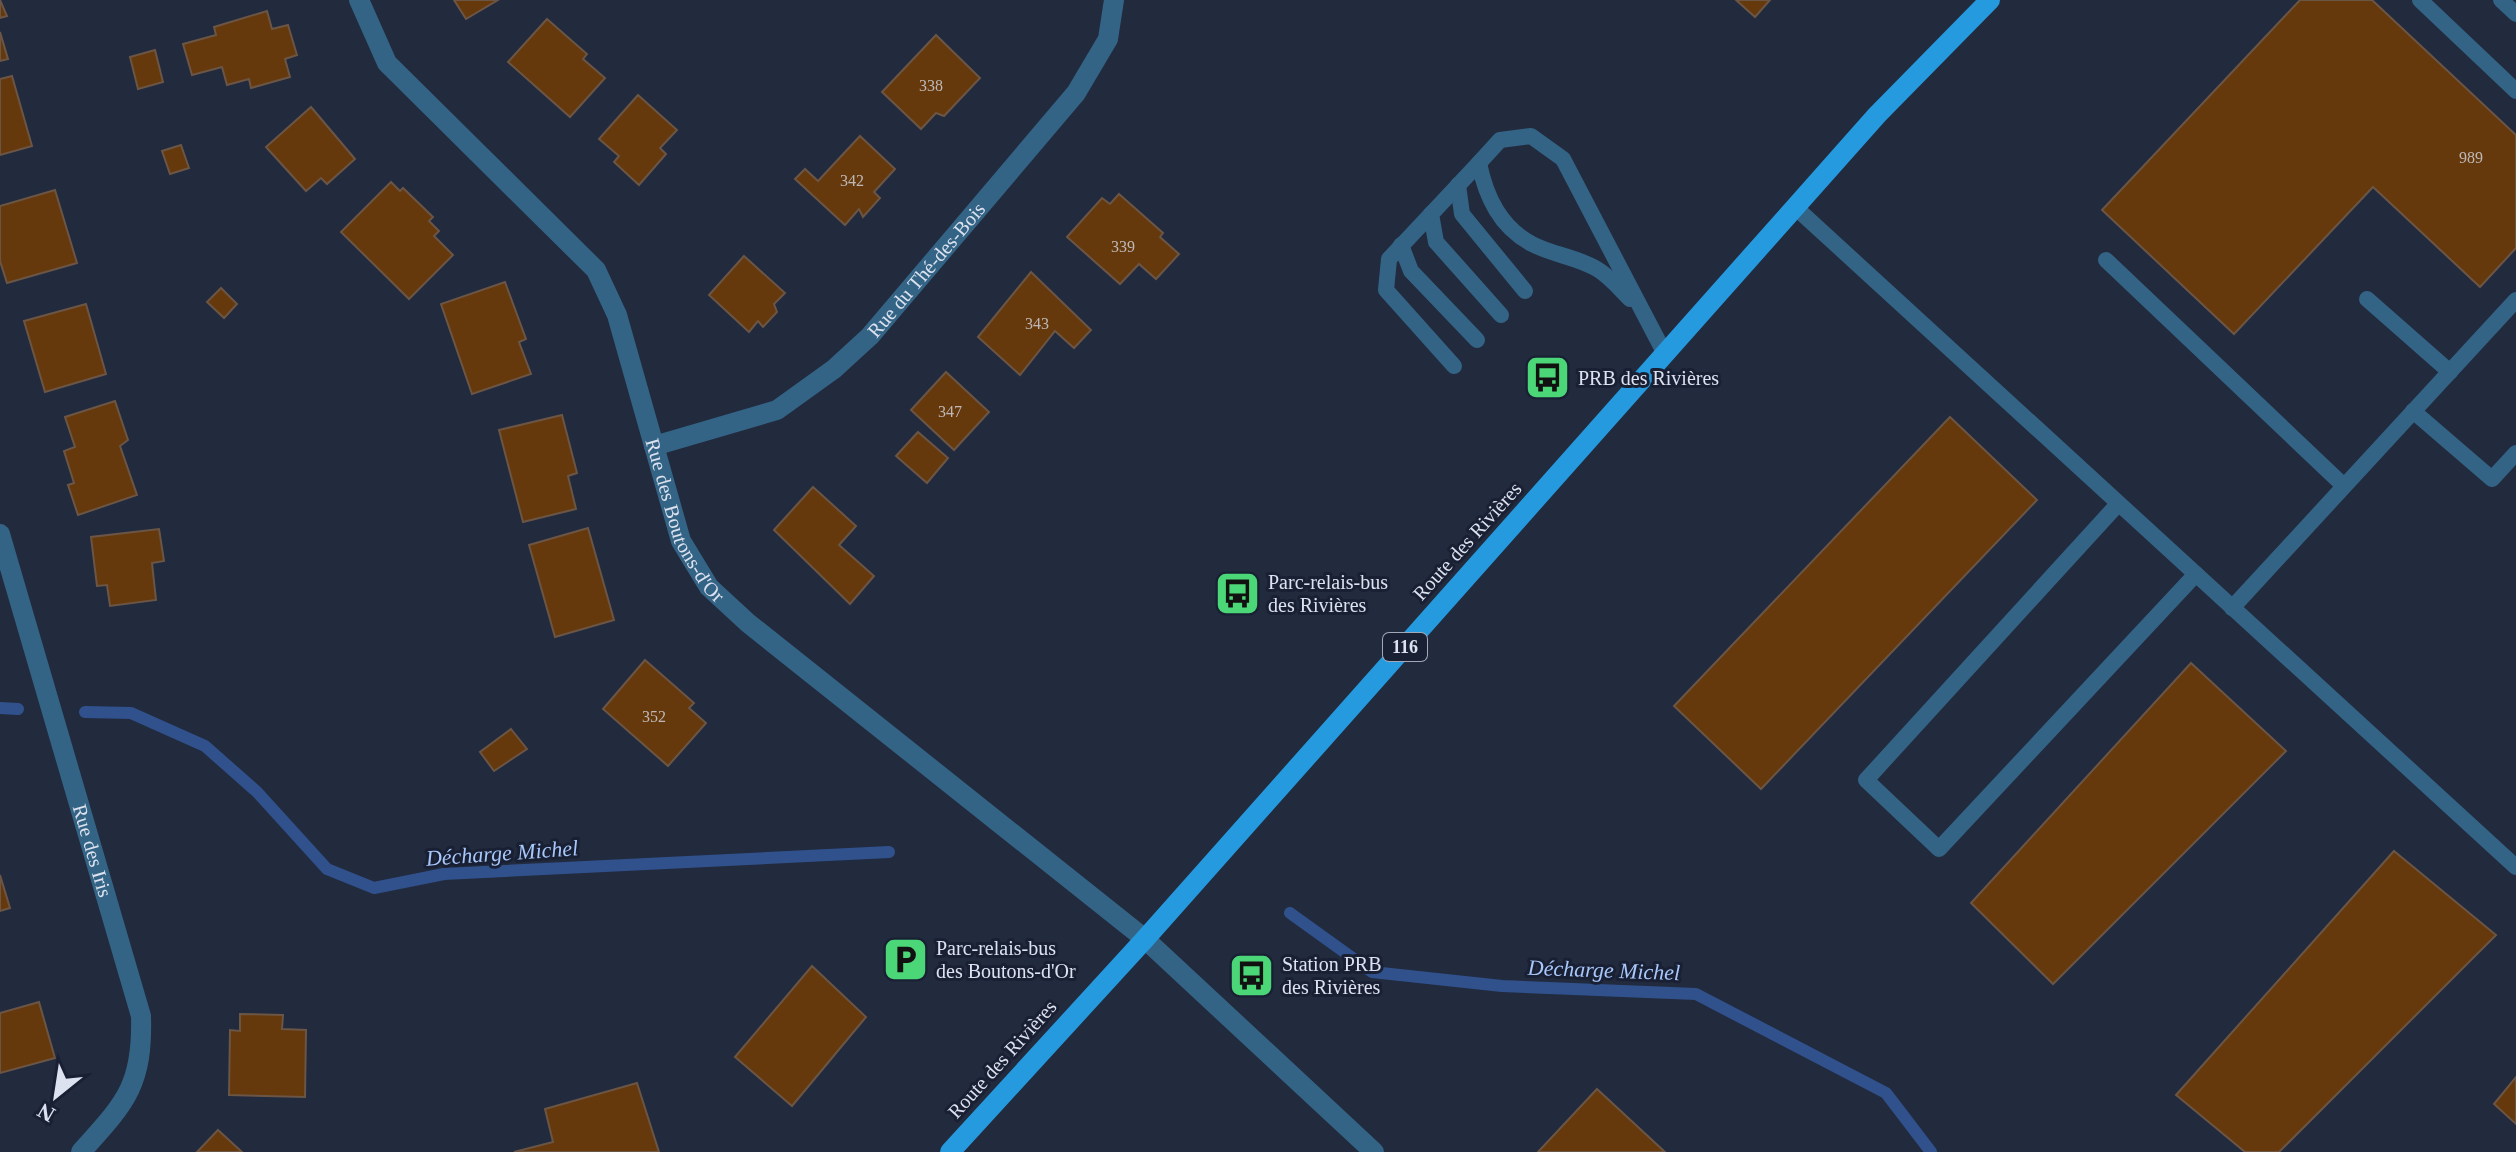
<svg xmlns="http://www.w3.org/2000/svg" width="2516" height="1152" font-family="'Times New Roman',serif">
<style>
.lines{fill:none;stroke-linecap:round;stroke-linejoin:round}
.stream{stroke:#30518c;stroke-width:12}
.building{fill:#66390d;stroke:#6b5545;stroke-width:2}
.service{stroke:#346485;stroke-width:16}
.minor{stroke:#346485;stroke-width:20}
.primary{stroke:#259ade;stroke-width:20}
.labels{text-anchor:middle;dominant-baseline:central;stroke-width:6;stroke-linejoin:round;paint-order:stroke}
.number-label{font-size:16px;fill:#beb8b6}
.shield{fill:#192034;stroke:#a2a8b7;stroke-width:2}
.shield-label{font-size:18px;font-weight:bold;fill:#dce2ef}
.street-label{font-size:20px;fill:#dce2ef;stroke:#192034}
.poi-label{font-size:20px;fill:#dce2ef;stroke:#192034;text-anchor:start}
.water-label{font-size:22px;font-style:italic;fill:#a8c7fb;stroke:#192034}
</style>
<rect width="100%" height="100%" fill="#222a3e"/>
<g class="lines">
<!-- stream -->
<g class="stream">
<polyline points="0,708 18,709"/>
<polyline points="85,712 131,713 205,746 257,792 327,869 374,888 444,874 889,852"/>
<polyline points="1290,913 1372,972 1502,986 1696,994 1886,1093 1931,1152"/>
</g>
</g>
<!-- building -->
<g class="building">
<polygon points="0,0 7,16 0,18"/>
<polygon points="454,0 498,0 466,19"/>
<polygon points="1736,0 1770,0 1755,17"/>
<polygon points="2300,0 2372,0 2516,135 2516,248 2480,287 2373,187 2234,334 2102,210"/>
<polygon points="267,11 272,29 288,25 297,55 285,59 290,77 251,88 249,79 227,85 222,67 192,75 183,44 216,35 214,27"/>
<polygon points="547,19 587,54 583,59 605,78 570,117 508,62"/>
<polygon points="0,32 8,59 0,61"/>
<polygon points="936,35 980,78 944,116 936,113 921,129 882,92"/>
<polygon points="155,50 163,82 138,89 130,57"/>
<polygon points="12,76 32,146 0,155 0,79"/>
<polygon points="638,95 677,130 660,148 666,154 639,185 614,162 619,156 599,139"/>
<polygon points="311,107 355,159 327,184 321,178 306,191 266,147"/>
<polygon points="860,136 895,169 874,192 880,198 863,217 859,209 845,225 795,179 805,169 818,181"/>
<polygon points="181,145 189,168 170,174 162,151"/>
<polygon points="391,182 400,191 403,188 433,217 429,221 439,231 434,236 453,255 409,299 341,232"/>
<polygon points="55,190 77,263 7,283 0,261 0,206"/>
<polygon points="1119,194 1163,233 1160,237 1179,254 1156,279 1139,264 1120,284 1067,237 1102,198 1110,204"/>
<polygon points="744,256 785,293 774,304 777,312 763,327 758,321 749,332 709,295"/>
<polygon points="1031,272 1091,330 1074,348 1055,331 1020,375 978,337"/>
<polygon points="505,282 526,339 519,342 531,374 472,394 441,304"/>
<polygon points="221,288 237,304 224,318 207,302"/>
<polygon points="86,304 106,374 45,392 24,321"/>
<polygon points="946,372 989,412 954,450 911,410"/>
<polygon points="115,401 128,440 120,446 137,495 78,515 68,485 74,483 64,451 75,447 65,417"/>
<polygon points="562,415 577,473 568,476 576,509 523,522 499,430"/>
<polygon points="1950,417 2037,500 1761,789 1674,706"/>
<polygon points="918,432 948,458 927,483 896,456"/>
<polygon points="813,487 856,526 839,545 874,576 850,604 774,530"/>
<polygon points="588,528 614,620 555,637 529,545"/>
<polygon points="159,529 164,561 152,563 156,600 110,606 107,585 97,586 91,537"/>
<polygon points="645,660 694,703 689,708 706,723 668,766 603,709"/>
<polygon points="2191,663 2286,751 2053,984 1971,903"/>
<polygon points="511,729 527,749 494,771 480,752"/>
<polygon points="2394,851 2496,935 2279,1152 2245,1152 2176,1095"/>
<polygon points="0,875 10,908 0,911"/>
<polygon points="812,966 866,1017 792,1106 735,1057"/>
<polygon points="39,1002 55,1058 0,1073 0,1013"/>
<polygon points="240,1014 283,1015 282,1029 306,1030 305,1097 229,1095 230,1030 240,1031"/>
<polygon points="2516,1077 2516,1124 2494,1104"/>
<polygon points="637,1083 659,1152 514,1152 553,1142 545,1109"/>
<polygon points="1597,1089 1665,1152 1538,1152"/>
<polygon points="218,1130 242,1152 197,1152"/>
</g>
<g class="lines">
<!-- service -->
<g class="service">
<polyline points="2420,0 2516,91"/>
<polyline points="2501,0 2516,14"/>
<path d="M1479,163C1486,197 1500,227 1532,244C1553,255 1577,257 1597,269C1609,276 1620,289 1630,299"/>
<polyline points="1458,185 1462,214 1525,291"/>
<polyline points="1795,207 2516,867"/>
<polyline points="1431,214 1436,242 1501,315"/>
<polyline points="1401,245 1411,271 1477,340"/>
<polyline points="2106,260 2344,486"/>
<polyline points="2367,299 2450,372"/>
<polyline points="1454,366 1386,290 1389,259 1479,163 1500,140 1531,136 1563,159 1665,354"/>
<polyline points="2413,411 2492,479 2516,453"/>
<polyline points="2118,504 1866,780 1939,849 2196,574"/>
<polyline points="2232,608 2516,300"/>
</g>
<!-- minor -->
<g class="minor">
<path id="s1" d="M359,0L387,63L596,270L617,315L681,541L709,587L748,623L1145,939L1374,1152"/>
<path id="s2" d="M654,446L777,410L834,369L870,336L1076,93L1108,39L1114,0"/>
<path id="s3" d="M0,534L141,1016C143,1086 125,1103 81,1152"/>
</g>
<!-- primary -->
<polyline class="primary" points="950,1152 1145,939 1877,115 1990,0"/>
</g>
<!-- icons -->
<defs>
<symbol id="bus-square" viewBox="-11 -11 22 22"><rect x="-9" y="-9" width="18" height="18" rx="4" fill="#4bd677" stroke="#192034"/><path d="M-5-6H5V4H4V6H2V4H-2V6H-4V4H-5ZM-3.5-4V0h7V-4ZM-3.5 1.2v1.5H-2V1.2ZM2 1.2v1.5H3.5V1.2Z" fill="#111"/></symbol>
<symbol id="parking-square" viewBox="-11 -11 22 22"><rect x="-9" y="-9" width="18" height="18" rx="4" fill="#4bd677" stroke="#192034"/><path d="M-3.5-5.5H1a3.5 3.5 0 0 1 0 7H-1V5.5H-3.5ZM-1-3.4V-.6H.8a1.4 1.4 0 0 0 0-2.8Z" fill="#111"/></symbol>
</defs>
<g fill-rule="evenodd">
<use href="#bus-square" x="1522" y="352" width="51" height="51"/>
<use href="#bus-square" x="1212" y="568" width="51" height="51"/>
<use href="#parking-square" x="880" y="934" width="51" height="51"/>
<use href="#bus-square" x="1226" y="950" width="51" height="51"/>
</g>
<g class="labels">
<!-- number labels -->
<g class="number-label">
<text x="931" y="85">338</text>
<text x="2471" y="157">989</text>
<text x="852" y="180">342</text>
<text x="1123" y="246">339</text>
<text x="1037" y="323">343</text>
<text x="950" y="411">347</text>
<text x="654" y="716">352</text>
</g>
<!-- shield labels -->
<rect class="shield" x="1383" y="633" width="44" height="28" rx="6"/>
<g class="shield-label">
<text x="1405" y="647">116</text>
</g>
<!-- street labels -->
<g class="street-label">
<text stroke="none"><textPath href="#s2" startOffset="334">Rue du Thé-des-Bois</textPath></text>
<text stroke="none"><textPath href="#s1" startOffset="630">Rue des Boutons-d'Or</textPath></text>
<text transform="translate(1467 541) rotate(-48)">Route des Rivières</text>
<text stroke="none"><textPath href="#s3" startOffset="330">Rue des Iris</textPath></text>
<text transform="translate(1002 1059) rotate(-48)">Route des Rivières</text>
</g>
<!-- poi labels -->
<g class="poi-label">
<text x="1578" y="378">PRB des Rivières</text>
<text x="1268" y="582">Parc-relais-bus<tspan x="1268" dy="23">des Rivières</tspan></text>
<text x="936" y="948">Parc-relais-bus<tspan x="936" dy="23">des Boutons-d'Or</tspan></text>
<text x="1282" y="964">Station PRB<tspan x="1282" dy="23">des Rivières</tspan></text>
</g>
<!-- water labels -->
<g class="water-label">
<text transform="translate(502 853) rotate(-4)">Décharge Michel</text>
<text transform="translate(1604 970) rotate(2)">Décharge Michel</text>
</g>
</g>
<!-- north arrow -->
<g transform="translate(56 1096) rotate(210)" stroke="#192034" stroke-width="6" paint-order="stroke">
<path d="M0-6L14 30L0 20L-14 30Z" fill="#dce2ef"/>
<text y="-12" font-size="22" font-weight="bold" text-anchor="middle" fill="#dce2ef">N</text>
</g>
</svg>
